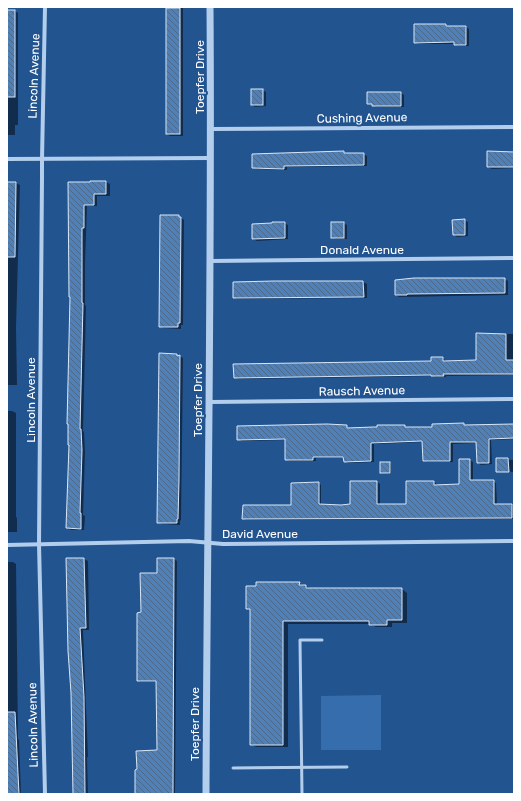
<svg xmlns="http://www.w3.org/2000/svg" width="521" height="801" font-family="Rubik,sans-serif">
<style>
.green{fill:#366ead}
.shadow{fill:#0007}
.building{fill:url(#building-back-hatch);stroke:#d8e7f9}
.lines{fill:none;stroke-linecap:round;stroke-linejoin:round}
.service{stroke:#b2ceec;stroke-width:3}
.minor{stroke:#b2ceec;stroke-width:4}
.tertiary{stroke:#b2ceec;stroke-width:7}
.labels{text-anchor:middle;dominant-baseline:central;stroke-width:4;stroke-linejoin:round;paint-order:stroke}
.street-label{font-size:12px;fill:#fff;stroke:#225490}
</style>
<defs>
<pattern id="building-back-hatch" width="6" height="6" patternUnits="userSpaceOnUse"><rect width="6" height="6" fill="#4f80b8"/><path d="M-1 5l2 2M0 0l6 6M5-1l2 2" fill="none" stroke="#4e6987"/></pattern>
</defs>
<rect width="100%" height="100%" fill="#225490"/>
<!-- green -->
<polygon class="green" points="381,695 381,750 321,750 321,696"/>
<!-- shadow -->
<g class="shadow">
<polygon points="167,7 183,7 183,136 170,136 167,134"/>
<polygon points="7,11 15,11 18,13 18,125 15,125 15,135 7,135"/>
<polygon points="446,25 450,27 466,27 469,29 469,46 458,46 454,44 418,44 415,42"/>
<polygon points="262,90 266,92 266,106 255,107 252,105"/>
<polygon points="401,93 404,95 404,107 377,107 368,103"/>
<polygon points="343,152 346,154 363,154 367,156 367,166 287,167 287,170 257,169 253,167"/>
<polygon points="514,152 514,168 492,169 488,167"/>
<polygon points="106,182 110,184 110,196 97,196 97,206 87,206 85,263 85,305 86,306 83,431 84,432 85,452 83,515 85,516 84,530 71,530 67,528 70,445 71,297 69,183"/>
<polygon points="7,183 16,183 20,185 16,328 17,385 7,385"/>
<polygon points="179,216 184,220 183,325 181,325 181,329 163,328 160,326"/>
<polygon points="464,220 468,222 468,236 457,237 454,235"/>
<polygon points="284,223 288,225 288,239 257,241 253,239"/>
<polygon points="343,223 347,225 347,239 336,239 332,237"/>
<polygon points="504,279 508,281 508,295 399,297 396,295"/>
<polygon points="363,282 367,284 367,298 237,299 234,297 234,283"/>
<polygon points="477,334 514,334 514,375 446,376 446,377 435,377 433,376 238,379 235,377 432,362 432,358 443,358 446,361 477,361"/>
<polygon points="177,355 183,358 181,521 180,520 180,525 162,524 158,522"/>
<polygon points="7,411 12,411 16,413 16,517 17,518 17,532 7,532"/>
<polygon points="463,424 467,426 514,425 514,439 491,440 492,464 481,465 478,463 477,443 453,444 453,462 427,462 424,460 423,442 374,444 374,462 348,463 345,461 344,458 316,458 316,461 289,461 286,459 286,440 242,441 238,439 346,426 350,429 405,426 408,427 433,428"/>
<polygon points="497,459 514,460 514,472 497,471"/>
<polygon points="470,460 473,462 473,481 493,481 496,483 497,505 514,505 514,519 246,520 243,518 292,506 319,483 321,485 321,505 351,505 377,482 380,484 380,505 407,505 434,482 437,484 437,486 460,485"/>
<polygon points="390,463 391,464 391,474 381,473"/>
<polygon points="67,559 84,559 88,561 89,630 83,630 88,757 87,757 88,794 73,794 74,761"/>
<polygon points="174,559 177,561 175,794 136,794 158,751 157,682 141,682 138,681 142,613 158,574"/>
<polygon points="7,562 13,562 16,564 18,739 19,740 21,794 8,794"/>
<polygon points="299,583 312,589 402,589 407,593 407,623 392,623 392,627 376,627 370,624 288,624 288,747 256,747 251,744 251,610 247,608"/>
</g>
<!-- building -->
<g class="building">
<rect x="166" y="8" width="14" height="126"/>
<rect x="7" y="10" width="8" height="87"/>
<polygon points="414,24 446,24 446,26 466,26 466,45 454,45 454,42 414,43"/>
<rect x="251" y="89" width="12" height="16"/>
<polygon points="367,92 401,92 401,106 372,106 372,104 367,104"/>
<polygon points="344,151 344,153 364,153 364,165 284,166 284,169 252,168 252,154"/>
<polygon points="487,151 514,152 514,167 487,167"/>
<polygon points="90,181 106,181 106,194 94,194 94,205 84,205 84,228 82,228 82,303 83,303 80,429 81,429 82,450 80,513 81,513 81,529 66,528 69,445 68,445 68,424 67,424 70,297 69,297 68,182 90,182"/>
<polygon points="7,182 16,182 15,257 7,257"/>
<polygon points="160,215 179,215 179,217 181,217 180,323 178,323 178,327 159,327"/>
<polygon points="465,219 465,235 453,235 452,220"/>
<polygon points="272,222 285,222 285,238 252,239 252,224 272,223"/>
<rect x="331" y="222" width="13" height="16"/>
<polygon points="414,278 505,278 505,293 407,294 407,295 395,295 395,280"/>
<polygon points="274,281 363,281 364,297 233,298 233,282"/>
<polygon points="476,333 506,334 506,360 514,360 514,374 443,374 444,376 431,376 431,375 234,378 233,364 431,361 431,357 443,357 443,361 476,360"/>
<polygon points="159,353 177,354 177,356 180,355 179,480 178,519 177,519 177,523 157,523"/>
<polygon points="464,423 464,425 514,424 514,438 489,439 489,463 477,463 476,442 450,442 450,461 423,461 422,441 371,443 371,461 344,462 343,457 313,457 313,460 285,460 285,439 237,440 237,426 327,424 347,425 347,428 373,427 377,427 377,425 405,425 405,427 432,427 432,424"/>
<polygon points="496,458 508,458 509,472 496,472"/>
<polygon points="459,459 470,459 470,480 494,480 494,504 512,504 512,518 242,519 243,505 291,505 291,483 319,482 319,504 341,505 350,504 350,481 377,481 377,504 406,504 406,481 434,481 434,485 459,484"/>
<rect x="380" y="462" width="10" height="11"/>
<polygon points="66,558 84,558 86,628 80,628 84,697 85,794 73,794 71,693 68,651"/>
<polygon points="157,558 174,558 173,794 135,794 135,770 137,769 136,751 157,750 156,681 137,681 137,613 141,612 140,573 157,573"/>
<polygon points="256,582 300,582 299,585 306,585 306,588 402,588 402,620 387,620 387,625 369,625 369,621 283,621 283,745 250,745 250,609 246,609 246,586 256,586"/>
<polygon points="7,712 15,712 19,794 7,794"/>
</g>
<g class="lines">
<!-- service -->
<g class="service">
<polyline points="233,768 347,767"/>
<polyline points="302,794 300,640 322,640"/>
</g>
<!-- minor -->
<g class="minor">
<polyline points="211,129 514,127"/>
<polyline points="7,159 211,158"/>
<polyline points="210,261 514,258"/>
<polyline points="210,402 514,399"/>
<polyline points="7,545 189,541 223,544 514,541"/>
<polyline points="45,794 39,544 42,178 42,159 45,7"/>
</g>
<!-- tertiary -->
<path class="tertiary" d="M206,794C207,532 212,269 210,7"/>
</g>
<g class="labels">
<!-- street labels -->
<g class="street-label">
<text transform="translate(34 76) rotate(-88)">Lincoln Avenue</text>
<text transform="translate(200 77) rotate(-90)">Toepfer Drive</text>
<text transform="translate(362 118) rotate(-1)">Cushing Avenue</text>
<text x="362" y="250">Donald Avenue</text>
<text transform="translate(362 391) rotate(-1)">Rausch Avenue</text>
<text transform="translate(31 400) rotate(-90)">Lincoln Avenue</text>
<text transform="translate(198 400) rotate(-90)">Toepfer Drive</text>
<text x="260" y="534">David Avenue</text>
<text transform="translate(195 724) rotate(-90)">Toepfer Drive</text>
<text transform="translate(33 725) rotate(-91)">Lincoln Avenue</text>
</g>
</g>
<!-- border -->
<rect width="521" height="801" fill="none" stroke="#ffffff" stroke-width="16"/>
</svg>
